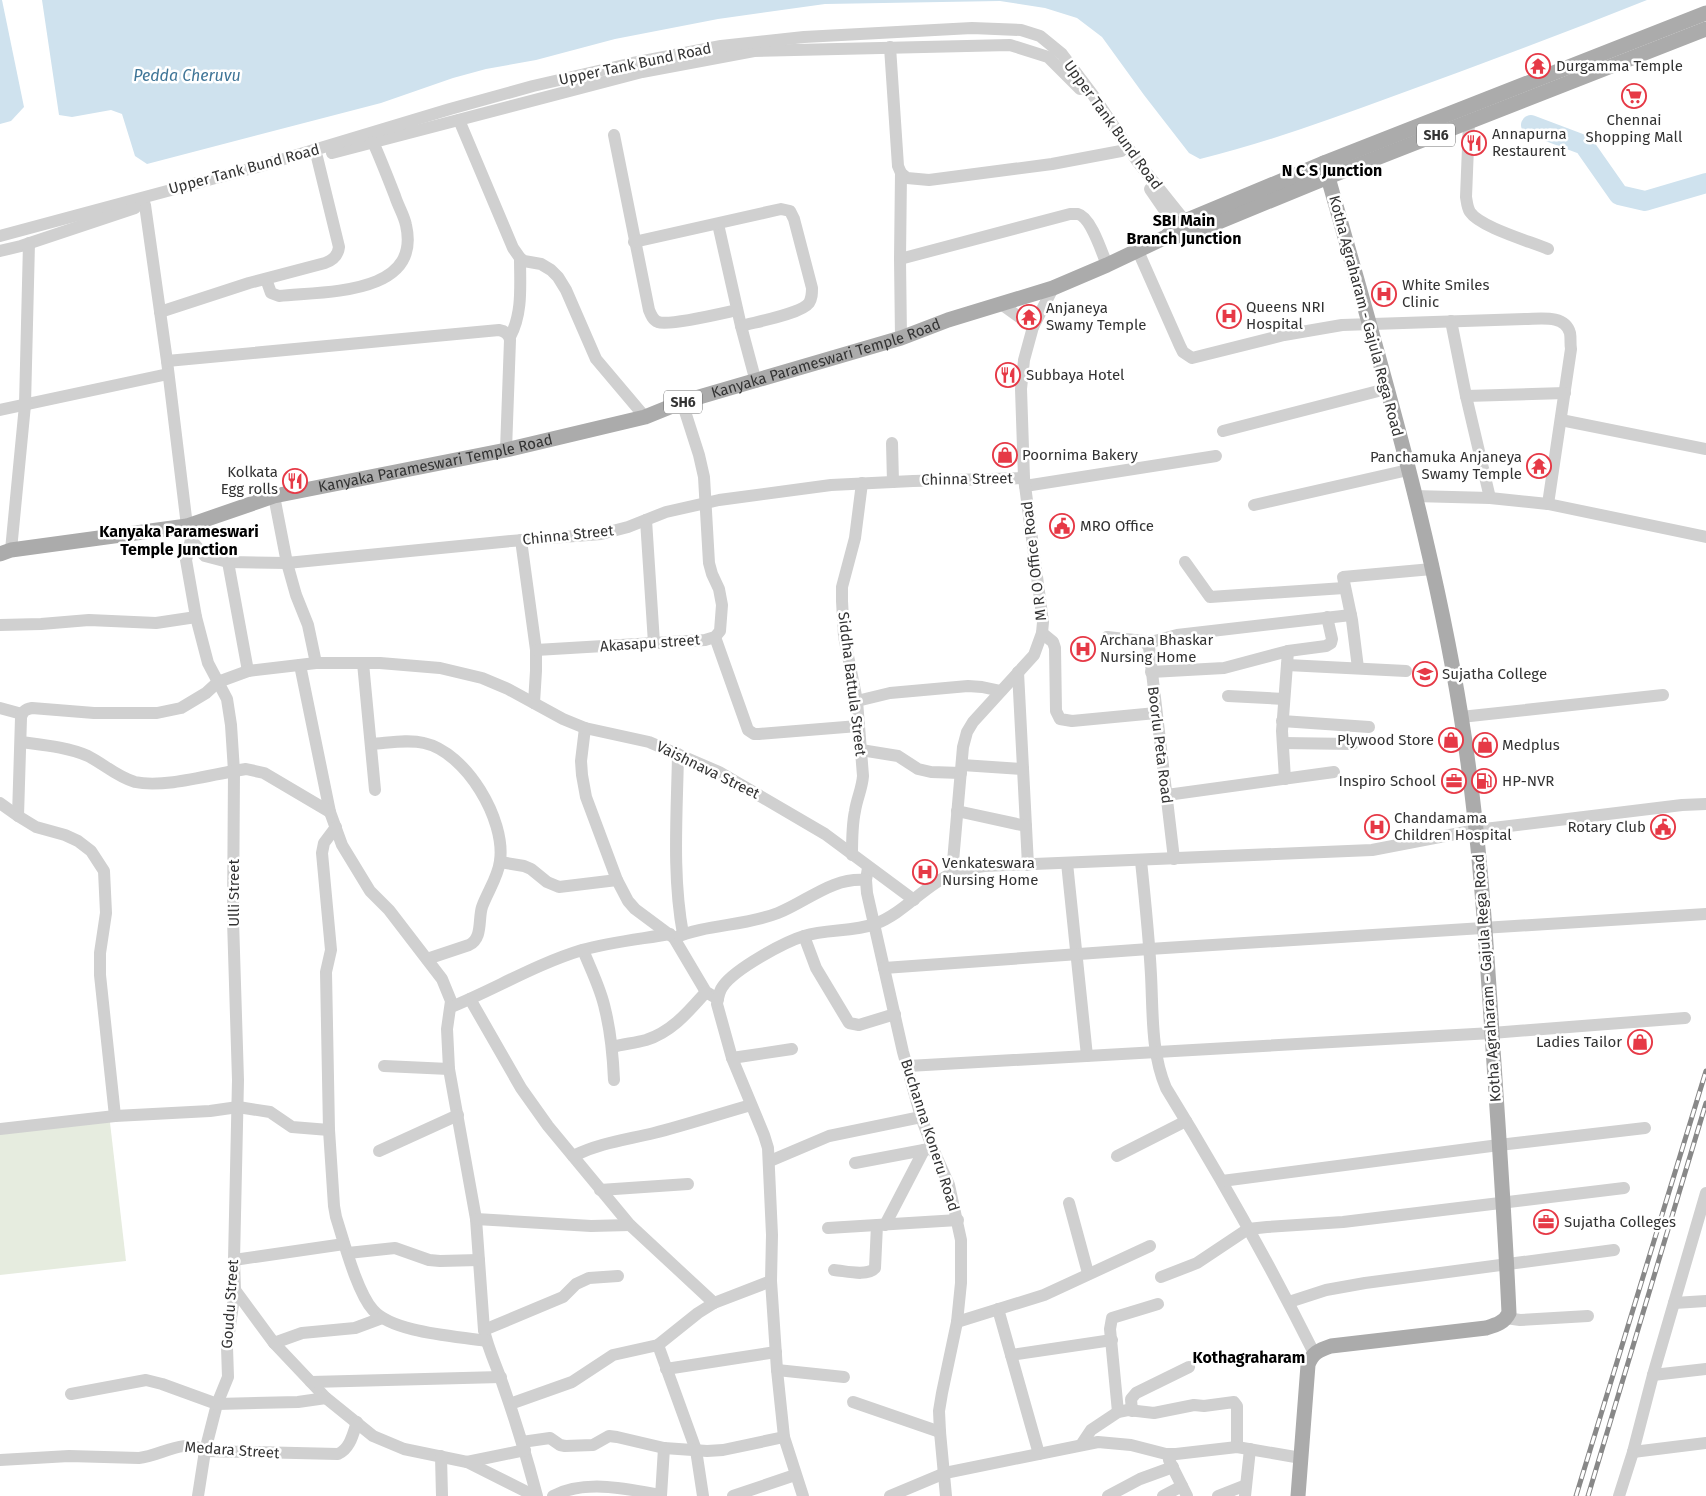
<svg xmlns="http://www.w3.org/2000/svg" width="1706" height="1496" font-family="'Fira Sans',sans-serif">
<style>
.green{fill:#e6ecdf}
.water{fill:#cfe2ee}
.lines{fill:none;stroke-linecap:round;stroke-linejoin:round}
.river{stroke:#cfe2ee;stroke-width:20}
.minor{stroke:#d0d0d0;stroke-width:12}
.major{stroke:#ababab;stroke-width:15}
.rail-casing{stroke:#888;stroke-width:5}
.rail{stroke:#fff;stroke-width:3;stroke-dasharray:9;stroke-linecap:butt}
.labels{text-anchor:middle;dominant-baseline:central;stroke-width:5;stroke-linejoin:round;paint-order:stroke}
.shield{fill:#fff;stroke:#707070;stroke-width:1}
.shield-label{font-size:14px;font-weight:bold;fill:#333}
.street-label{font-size:15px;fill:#333;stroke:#fff}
.poi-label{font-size:15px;fill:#333;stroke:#fff;text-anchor:start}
.water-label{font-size:16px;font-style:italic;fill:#3f7597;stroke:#fff}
.neighbourhood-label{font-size:16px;font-weight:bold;fill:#000;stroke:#fff}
</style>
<rect width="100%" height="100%" fill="#fff"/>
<!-- green -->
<polygon class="green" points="109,1114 126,1261 0,1275 0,1126"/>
<!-- water -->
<g class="water">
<polygon points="0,0 2,0 24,107 11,121 0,124"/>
<path d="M42,0H1647C1562,34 1477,66 1391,97C1328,120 1265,143 1200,159L1189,153L1144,95L1102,37L1077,18L1045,8L1000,1L825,4L718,19L615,39L536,60L486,69L453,78L381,103L147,164L135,156L122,114L111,110L72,117L59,115Z"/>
</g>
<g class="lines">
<!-- river -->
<polyline class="river" points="1531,125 1584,145 1619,195 1645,201 1706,183"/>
<!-- minor -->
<g class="minor">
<polyline points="890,47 898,166 901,173 907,178 929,180 1052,164 1121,151"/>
<polyline points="459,120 513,248 520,258 524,261 541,264 551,270 558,277 566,290 596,359 645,417"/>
<path d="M1469,122L1466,197C1467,202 1467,207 1470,212C1480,227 1529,241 1548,249"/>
<path d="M614,135L649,310C651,315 653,320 658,322C669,326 723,313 737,310"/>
<polyline points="332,153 642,72 754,51 1010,45 1048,57 1080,89"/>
<polyline points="1150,189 1181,234"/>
<polyline points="145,205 167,361 187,526 191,540 205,556 228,562 287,563 511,541 601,534 628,527 666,512 719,500 831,485 913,481 1024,478"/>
<polyline points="718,224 741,326 756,382"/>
<polyline points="0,236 264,165 450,109 533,86 633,63 721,46 804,37 972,28 1021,30 1040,36 1062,54 1093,95 1137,161 1185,221 1190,230"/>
<path d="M634,242L781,209L790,211L794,219L812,288C812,294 812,298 809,303C801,314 755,322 741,326"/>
<polyline points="0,251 21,246 135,208"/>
<path d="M1138,251L1180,346L1183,352L1192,358L1284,335L1342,325L1525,319C1539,319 1565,314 1570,333C1571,338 1570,344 1571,349L1548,504"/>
<path d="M900,259L1070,214C1070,214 1077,214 1078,214C1091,217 1102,253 1107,265"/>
<path d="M266,279L271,293L279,296C324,291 422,296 406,225C404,215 398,206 395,196C388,178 381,160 373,142"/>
<polyline points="1001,304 1033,327"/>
<path d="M160,312L249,283L325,263C333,260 338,256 339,247L317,157"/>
<polyline points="1451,321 1466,396 1490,498"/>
<path d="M510,337C523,313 520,285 520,258"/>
<polyline points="901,338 900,259 901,173"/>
<path d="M167,361L499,330C505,331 509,334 510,340L506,450"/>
<polyline points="1466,396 1565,393"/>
<polyline points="0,410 168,374"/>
<polyline points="1561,420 1706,449"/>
<polyline points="1223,431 1386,389"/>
<polyline points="892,443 893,482"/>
<polyline points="1025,486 1216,456"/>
<polyline points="274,496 287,563 296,595 308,625 316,663"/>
<polyline points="1414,496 1490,498 1548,504 1706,537"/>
<polyline points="1254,505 1408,470"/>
<polyline points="646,520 654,643"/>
<polyline points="191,540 186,560 196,617 208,663 227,699 231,725 234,771 233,920 238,1080 234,1260 235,1290 227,1347 228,1377 217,1404 205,1451 198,1496"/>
<polyline points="521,540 536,650 536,671 534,703"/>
<polyline points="11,550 25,405 29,243"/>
<polyline points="228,562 248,671"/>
<polyline points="1185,562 1210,597 1344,588"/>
<polyline points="0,625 41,624 89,620 156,623 196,617"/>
<polyline points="1042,633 1053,642 1055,648 1056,711 1060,719 1072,721 1156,713"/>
<polyline points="715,637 748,730 754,734 759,734 858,726"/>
<polyline points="1107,637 1144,641 1149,647 1174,859"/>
<polyline points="1147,643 1177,635 1351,615"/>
<polyline points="536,650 705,640 715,637 720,631 722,605 719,589 712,574 709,563 704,477 699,455 682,402"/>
<polyline points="363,663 375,790"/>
<path d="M300,665L330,812L342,845L370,891L389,910L442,979L451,1001L447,1029L449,1069L476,1219L484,1330C488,1349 497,1367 503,1385C516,1422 527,1458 537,1496"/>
<polyline points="1287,665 1406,671"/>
<polyline points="1358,668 1352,620 1343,577 1432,569"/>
<polyline points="1018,672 1028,865"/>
<polyline points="1151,672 1224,668 1288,651 1326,646 1331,643 1332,639 1327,617"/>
<polyline points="1228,696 1284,699"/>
<polyline points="857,701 890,693 968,686 982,687 1001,691"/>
<polyline points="0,708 22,714"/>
<polyline points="1461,717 1663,695"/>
<polyline points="1282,721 1369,727"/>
<polyline points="585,728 581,761 582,775 586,797 617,880 628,901 635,909 674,938 706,992 718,999"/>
<path d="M21,742C43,745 67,747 88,756C104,764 117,777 135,782C162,788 206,776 234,771L246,769L264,773L330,812"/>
<polyline points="1283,743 1353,744"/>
<path d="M371,744C388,743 408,739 424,743C466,752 506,820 500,861C498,877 488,891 482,907C478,920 483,938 469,945L427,959"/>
<polyline points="861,750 898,756 918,769 931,772 961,773"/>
<path d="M678,754C677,814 672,875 683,934"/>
<polyline points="962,765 1023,769"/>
<polyline points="1285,779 1282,731 1288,651"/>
<polyline points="1167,795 1334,772"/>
<polyline points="0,803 18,816 36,827 65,835 78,841 91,851 104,871 106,913 100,953 100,975 115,1116"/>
<polyline points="957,811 1026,826"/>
<path d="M18,816L21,718C22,711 26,709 32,708L94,713H157L181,708L206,693L218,682L248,671L316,663H380L440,668L482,678L508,689L563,719L585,728L649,742L719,772L825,834L914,900"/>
<path d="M336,827L324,843L322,853L331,950L326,972L329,1130L334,1206L336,1217C344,1242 357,1292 373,1310C393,1333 457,1336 486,1341"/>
<path d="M852,855C852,840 852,825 855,811C857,798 862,789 863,776L857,701L844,636L842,601V587L855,538L862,483"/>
<path d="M1141,861C1145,899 1149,937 1151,975C1153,1013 1151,1053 1166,1088C1219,1174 1269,1263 1314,1353"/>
<polyline points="500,862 524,866 531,869 547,882 559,887 617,880"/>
<polyline points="1067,863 1087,1056"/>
<polyline points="868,868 866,880 867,893 903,1052 921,1117 933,1149 949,1185 961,1240 961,1283 957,1322 942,1393 939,1411 940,1432 946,1496"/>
<polyline points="952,873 963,747 967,732 973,722 1034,655 1042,633 1043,622 1024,478 1021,389 1024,360 1033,327 1053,288"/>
<polyline points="804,936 816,968 849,1023 859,1025 895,1014"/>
<path d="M674,938C707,924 745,926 778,913C808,901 832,877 866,880"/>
<path d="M583,950C591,970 601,989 605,1009C611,1033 613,1056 614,1080"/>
<polyline points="884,968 1149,949 1706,914"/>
<polyline points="470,999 521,1088 548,1126 630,1225 714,1303"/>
<path d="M451,1007C495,989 536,964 582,950C610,942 641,939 670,934"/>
<path d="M612,1047C623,1044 635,1043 646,1040C672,1032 689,1011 706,992"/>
<polyline points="732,1058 792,1049"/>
<polyline points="384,1066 449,1069"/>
<polyline points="908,1066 1492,1033 1685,1018"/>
<polyline points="0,1129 115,1116 210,1111 238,1107 270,1112 292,1127 329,1130"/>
<polyline points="379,1151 458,1115"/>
<path d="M573,1156C600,1143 625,1140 654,1133C686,1125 719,1114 751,1105"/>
<polyline points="1117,1156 1186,1121"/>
<polyline points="770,1161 829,1136 921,1117"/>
<polyline points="855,1163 929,1149"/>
<polyline points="1222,1181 1499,1145 1645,1128"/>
<polyline points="600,1190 688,1184"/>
<polyline points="1069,1203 1088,1273"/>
<polyline points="476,1219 591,1226 630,1225"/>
<polyline points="885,1225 924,1150"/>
<polyline points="828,1228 958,1220"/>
<polyline points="348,1253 395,1248 429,1260 440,1261 479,1260"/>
<polyline points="234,1260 344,1244"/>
<path d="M834,1270C846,1271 867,1277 875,1268L877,1225"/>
<polyline points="1161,1277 1197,1263 1248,1229 1267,1227 1343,1222 1624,1188"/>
<polyline points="235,1290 274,1343 326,1398 373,1436 404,1449 467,1462 535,1496"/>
<polyline points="1289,1302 1326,1290 1365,1283 1614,1250"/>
<polyline points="1674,1303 1706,1301"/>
<polyline points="998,1309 1039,1454"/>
<polyline points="1506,1318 1520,1320 1588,1316"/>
<polyline points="957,1322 1044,1295 1150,1246"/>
<polyline points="484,1330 563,1297 576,1284 589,1278 618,1276"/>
<polyline points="274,1343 302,1333 355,1328 382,1318"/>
<polyline points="658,1345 696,1450 703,1496"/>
<polyline points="1011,1355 1112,1340"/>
<polyline points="666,1369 776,1352"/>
<polyline points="777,1370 844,1377"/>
<polyline points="1653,1375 1706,1369"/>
<polyline points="311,1382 501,1377"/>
<polyline points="71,1394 146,1380 162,1384 217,1404 298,1402 326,1398"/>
<polyline points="853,1402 940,1432"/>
<polyline points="510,1404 572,1382 613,1355 658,1345 698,1313 714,1303 771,1281"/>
<polyline points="1132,1411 1131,1399 1136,1393 1189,1367"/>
<polyline points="1118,1412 1110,1329 1112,1318 1158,1304"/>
<polyline points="522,1442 550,1438 560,1445 565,1446 593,1445 609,1436 617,1437 664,1448 707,1451 723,1450 784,1437"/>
<polyline points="1081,1445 1091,1430 1118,1412 1128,1410 1154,1413 1194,1405 1204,1406 1234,1402 1237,1406 1237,1447"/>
<polyline points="1633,1452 1706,1443"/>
<polyline points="441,1456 442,1496"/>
<path d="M0,1460L69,1456L139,1458C161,1456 184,1437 205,1451L338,1454C350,1449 353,1434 357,1422"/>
<polyline points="1169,1460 1187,1496"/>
<polyline points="467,1462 525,1450"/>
<path d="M553,1496C585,1479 628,1489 661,1495"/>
<polyline points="661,1496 664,1448"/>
<polyline points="733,1496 795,1475"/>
<path d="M803,1496L784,1437L777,1370L771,1281L772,1235L768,1148L764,1135L732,1058L717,1004C718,997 719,991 723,986C735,969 784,942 804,936C827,929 852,932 875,924C904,913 924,886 951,874C961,869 974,868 984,866L1372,850L1476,830L1682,805L1706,804"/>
<polyline points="890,1496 945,1473 1098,1442 1131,1445 1166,1454 1176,1454 1237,1447 1301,1458"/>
<polyline points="1108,1496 1140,1479 1173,1467"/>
<polyline points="1163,1496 1182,1486"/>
<polyline points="1218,1496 1246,1485"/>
<polyline points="1245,1496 1250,1449"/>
<polyline points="1619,1496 1633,1452 1653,1375 1706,1193"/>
</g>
<!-- major -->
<g class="major">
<polyline points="1166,237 1182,237 1328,177 1706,29"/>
<path id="s1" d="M0,554L11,550L187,526L274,496L506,450L645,417L682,402L901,338L948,320L1053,288L1107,265L1166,237L1177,226L1185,221L1324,163L1706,13"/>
<path d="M1298,1496L1308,1365C1312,1353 1319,1350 1331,1346L1486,1328C1496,1325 1504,1323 1509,1313C1505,1224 1499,1137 1493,1049C1486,937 1479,826 1461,716C1431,529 1375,345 1324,163"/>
</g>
<defs>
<g id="rail">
<polyline points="1576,1496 1706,1071"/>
<polyline points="1588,1496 1706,1103"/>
</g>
</defs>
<!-- rail casing -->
<use href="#rail" class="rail-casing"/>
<!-- rail -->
<use href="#rail" class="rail"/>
</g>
<!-- icons -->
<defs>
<symbol id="temple-ring" viewBox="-11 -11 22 22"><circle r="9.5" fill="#fff" stroke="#e63946" stroke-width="1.5"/><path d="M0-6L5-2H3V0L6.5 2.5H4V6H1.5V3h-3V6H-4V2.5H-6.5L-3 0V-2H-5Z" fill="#e63946"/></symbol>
<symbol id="supermarket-ring" viewBox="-11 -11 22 22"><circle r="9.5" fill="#fff" stroke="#e63946" stroke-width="1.5"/><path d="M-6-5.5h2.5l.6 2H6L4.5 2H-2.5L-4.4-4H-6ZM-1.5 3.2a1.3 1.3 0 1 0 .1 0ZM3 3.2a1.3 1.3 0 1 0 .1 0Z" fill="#e63946"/></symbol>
<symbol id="restaurant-ring" viewBox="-11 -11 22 22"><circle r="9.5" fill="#fff" stroke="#e63946" stroke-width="1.5"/><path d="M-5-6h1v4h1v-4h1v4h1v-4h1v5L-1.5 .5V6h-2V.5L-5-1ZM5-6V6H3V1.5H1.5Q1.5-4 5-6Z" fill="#e63946"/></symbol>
<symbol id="hospital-ring" viewBox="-11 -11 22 22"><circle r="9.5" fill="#fff" stroke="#e63946" stroke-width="1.5"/><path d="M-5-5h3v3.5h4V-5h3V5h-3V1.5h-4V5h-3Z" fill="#e63946"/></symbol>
<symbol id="shop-ring" viewBox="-11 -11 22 22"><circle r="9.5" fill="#fff" stroke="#e63946" stroke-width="1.5"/><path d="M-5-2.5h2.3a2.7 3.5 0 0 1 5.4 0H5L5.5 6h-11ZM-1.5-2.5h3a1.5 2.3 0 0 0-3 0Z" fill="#e63946"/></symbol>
<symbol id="civic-ring" viewBox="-11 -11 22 22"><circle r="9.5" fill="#fff" stroke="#e63946" stroke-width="1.5"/><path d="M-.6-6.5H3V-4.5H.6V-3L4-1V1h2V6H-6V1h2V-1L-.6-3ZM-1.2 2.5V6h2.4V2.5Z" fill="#e63946"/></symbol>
<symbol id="university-ring" viewBox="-11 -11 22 22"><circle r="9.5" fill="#fff" stroke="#e63946" stroke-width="1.5"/><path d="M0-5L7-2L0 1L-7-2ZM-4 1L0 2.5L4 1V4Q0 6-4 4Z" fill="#e63946"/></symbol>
<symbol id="office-ring" viewBox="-11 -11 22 22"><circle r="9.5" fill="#fff" stroke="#e63946" stroke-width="1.5"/><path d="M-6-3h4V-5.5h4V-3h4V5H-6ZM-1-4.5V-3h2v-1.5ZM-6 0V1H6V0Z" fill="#e63946"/></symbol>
<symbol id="fuel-ring" viewBox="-11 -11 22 22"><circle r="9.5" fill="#fff" stroke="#e63946" stroke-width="1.5"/><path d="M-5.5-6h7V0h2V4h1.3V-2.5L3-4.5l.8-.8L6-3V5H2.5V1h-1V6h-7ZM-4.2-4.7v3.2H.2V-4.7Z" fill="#e63946"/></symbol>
</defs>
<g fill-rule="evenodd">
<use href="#temple-ring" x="1524" y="52" width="28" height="28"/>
<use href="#supermarket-ring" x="1620" y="82" width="28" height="28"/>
<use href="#restaurant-ring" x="1460" y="129" width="28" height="28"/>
<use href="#hospital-ring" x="1370" y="280" width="28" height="28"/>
<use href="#hospital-ring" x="1215" y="302" width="28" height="28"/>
<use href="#temple-ring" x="1015" y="303" width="28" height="28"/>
<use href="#restaurant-ring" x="994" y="361" width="28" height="28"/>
<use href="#shop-ring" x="991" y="441" width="28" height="28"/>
<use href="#temple-ring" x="1525" y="452" width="28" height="28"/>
<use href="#restaurant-ring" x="281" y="467" width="28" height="28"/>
<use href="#civic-ring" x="1048" y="512" width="28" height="28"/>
<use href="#hospital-ring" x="1069" y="635" width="28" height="28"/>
<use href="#university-ring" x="1411" y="660" width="28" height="28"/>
<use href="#shop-ring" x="1437" y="726" width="28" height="28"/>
<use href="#shop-ring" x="1471" y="731" width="28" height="28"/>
<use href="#office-ring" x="1440" y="767" width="28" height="28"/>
<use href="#fuel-ring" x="1470" y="767" width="28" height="28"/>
<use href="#hospital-ring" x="1363" y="813" width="28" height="28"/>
<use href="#civic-ring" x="1649" y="813" width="28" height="28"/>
<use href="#hospital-ring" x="911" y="858" width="28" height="28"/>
<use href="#shop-ring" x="1626" y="1028" width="28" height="28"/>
<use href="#office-ring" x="1532" y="1208" width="28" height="28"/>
</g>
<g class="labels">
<!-- shield labels -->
<g class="shield">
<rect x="1417" y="123.5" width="38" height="23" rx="4"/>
<rect x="664" y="390.5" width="38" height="23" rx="4"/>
</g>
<g class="shield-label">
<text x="1436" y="135">SH6</text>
<text x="683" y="402">SH6</text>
</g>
<!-- street labels -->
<g class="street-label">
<text transform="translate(635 64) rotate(-12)">Upper Tank Bund Road</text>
<text transform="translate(1113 125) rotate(54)">Upper Tank Bund Road</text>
<text transform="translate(244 169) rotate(-15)">Upper Tank Bund Road</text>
<text transform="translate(1366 316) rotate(75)">Kotha Agraharam - Gajula Rega Road</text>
<text stroke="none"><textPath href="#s1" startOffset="851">Kanyaka Parameswari Temple Road</textPath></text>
<text stroke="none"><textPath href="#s1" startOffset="446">Kanyaka Parameswari Temple Road</textPath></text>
<text transform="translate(967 479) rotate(-1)">Chinna Street</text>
<text transform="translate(568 535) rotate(-6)">Chinna Street</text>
<text transform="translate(1034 561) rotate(-97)">M R O Office Road</text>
<text transform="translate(650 643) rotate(-4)">Akasapu street</text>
<text transform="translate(852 684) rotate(83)">Siddha Battula Street</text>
<text transform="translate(1160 745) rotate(83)">Boorlu Peta Road</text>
<text transform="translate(708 770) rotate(26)">Vaishnava Street</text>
<text transform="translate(234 893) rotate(-90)">Ulli Street</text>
<text transform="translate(1487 978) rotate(-94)">Kotha Agraharam - Gajula Rega Road</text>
<text transform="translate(930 1135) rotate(72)">Buchanna Koneru Road</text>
<text transform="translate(230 1304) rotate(-86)">Goudu Street</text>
<text transform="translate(232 1450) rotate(4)">Medara Street</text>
</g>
<!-- poi labels -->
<g class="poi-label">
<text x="1556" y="66">Durgamma Temple</text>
<text x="1634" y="120" text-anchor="middle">Chennai<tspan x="1634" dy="17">Shopping Mall</tspan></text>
<text x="1492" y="134">Annapurna<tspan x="1492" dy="17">Restaurent</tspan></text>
<text x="1402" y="285">White Smiles<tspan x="1402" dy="17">Clinic</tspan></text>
<text x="1246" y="307">Queens NRI<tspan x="1246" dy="17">Hospital</tspan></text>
<text x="1046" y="308">Anjaneya<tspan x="1046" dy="17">Swamy Temple</tspan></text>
<text x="1026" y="375">Subbaya Hotel</text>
<text x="1022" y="455">Poornima Bakery</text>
<text x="1522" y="457" text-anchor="end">Panchamuka Anjaneya<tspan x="1522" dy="17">Swamy Temple</tspan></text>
<text x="278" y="472" text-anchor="end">Kolkata<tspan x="278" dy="17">Egg rolls</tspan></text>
<text x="1080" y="526">MRO Office</text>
<text x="1100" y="640">Archana Bhaskar<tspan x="1100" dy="17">Nursing Home</tspan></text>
<text x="1442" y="674">Sujatha College</text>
<text x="1434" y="740" text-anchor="end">Plywood Store</text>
<text x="1502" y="745">Medplus</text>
<text x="1436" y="781" text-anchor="end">Inspiro School</text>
<text x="1502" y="781">HP-NVR</text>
<text x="1394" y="818">Chandamama<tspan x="1394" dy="17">Children Hospital</tspan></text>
<text x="1646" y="827" text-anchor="end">Rotary Club</text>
<text x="942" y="863">Venkateswara<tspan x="942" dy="17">Nursing Home</tspan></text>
<text x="1622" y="1042" text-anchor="end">Ladies Tailor</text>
<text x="1564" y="1222">Sujatha Colleges</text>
</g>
<!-- water labels -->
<g class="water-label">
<text x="187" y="75">Pedda Cheruvu</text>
</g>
<!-- neighbourhood labels -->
<g class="neighbourhood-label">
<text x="1332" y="170">N C S Junction</text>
<text x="1184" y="220">SBI Main<tspan x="1184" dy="18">Branch Junction</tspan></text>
<text x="179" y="531">Kanyaka Parameswari<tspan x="179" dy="18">Temple Junction</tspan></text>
<text x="1249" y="1357">Kothagraharam</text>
</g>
</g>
</svg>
